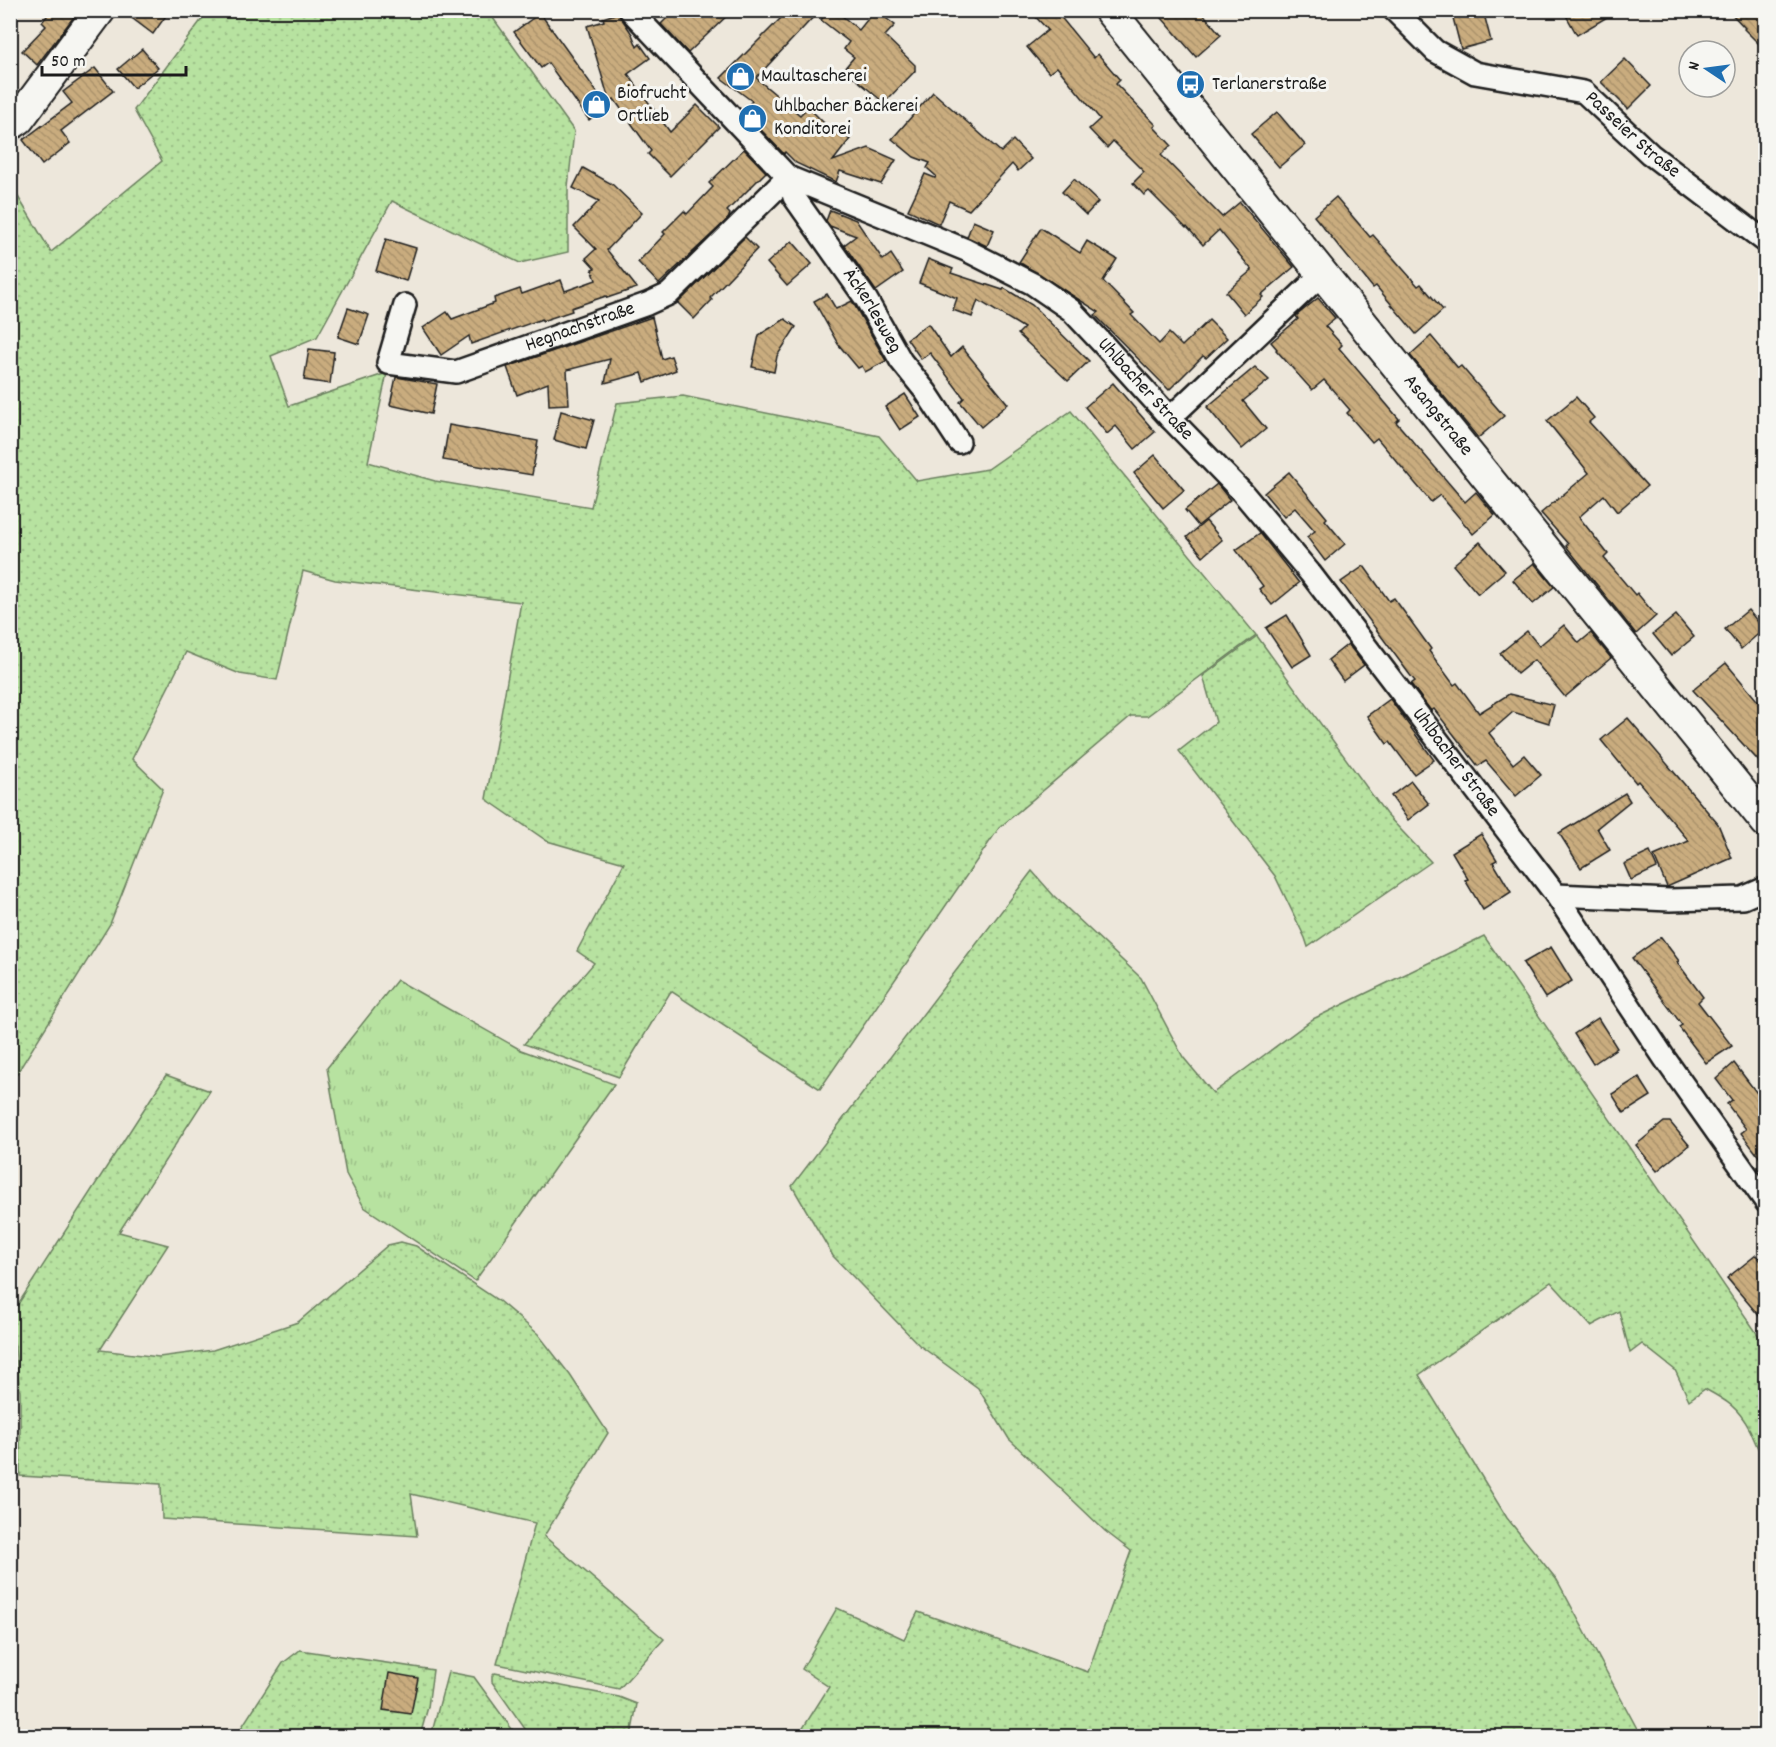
<svg xmlns="http://www.w3.org/2000/svg" width="1776" height="1747" font-family="Dekko,sans-serif">
<style>
.grass{fill:url(#grass-tufts);stroke:#6a7f5e;stroke-width:1.5}
.garden{fill:url(#garden-dots);stroke:#6a7f5e;stroke-width:1.5}
.building{fill:url(#building-back-hatch);stroke:#1c1c1c;stroke-width:1.5}
.lines{fill:none;stroke-linecap:round;stroke-linejoin:round}
.street-casing{stroke:#1c1c1c;stroke-width:26}
.secondary-casing{stroke:#1c1c1c;stroke-width:34}
.street{stroke:#f6f6f2;stroke-width:21}
.secondary{stroke:#f6f6f2;stroke-width:30}
.labels{text-anchor:middle;dominant-baseline:central;stroke-width:6;stroke-linejoin:round;paint-order:stroke}
.poi-label{font-size:20px;fill:#1c1c1c;stroke:#f6f6f2;text-anchor:start}
.street-label{font-size:20px;fill:#1c1c1c;stroke:#f6f6f2}
</style>
<defs>
<pattern id="grass-tufts" width="24" height="20" patternUnits="userSpaceOnUse" patternTransform="scale(1.5)"><rect width="24" height="20" fill="#b7e2a0"/><path d="M3 7l-1-3M5 7V3M7 7l1-3M15 17l-1-3M17 17v-4M19 17l1-3" fill="none" stroke="#9dc189"/></pattern>
<pattern id="garden-dots" width="8" height="8" patternUnits="userSpaceOnUse" patternTransform="scale(1.5)"><rect width="8" height="8" fill="#b7e2a0"/><path d="M2 2h.1M6 6h.1" fill="none" stroke="#9dc189" stroke-width="1.8" stroke-linecap="round"/></pattern>
<pattern id="building-back-hatch" width="6" height="6" patternUnits="userSpaceOnUse" patternTransform="scale(1.5)"><rect width="6" height="6" fill="#c9ac7e"/><path d="M-1 5l2 2M0 0l6 6M5-1l2 2" fill="none" stroke="#ac936c"/></pattern>
</defs>
<rect width="100%" height="100%" fill="#ede7db"/>
<filter id="ink" filterUnits="userSpaceOnUse"><feTurbulence type="fractalNoise" baseFrequency=".0167" numOctaves="2"/><feDisplacementMap in="SourceGraphic" scale="12" xChannelSelector="R" yChannelSelector="G"/><feConvolveMatrix kernelMatrix="1 2 1 2 8 2 1 2 1" color-interpolation-filters="sRGB"/></filter>
<g filter="url(#ink)">
<!-- grass -->
<polygon class="grass" points="397,980 521,1050 614,1084 475,1281 364,1207 346,1174 327,1068"/>
<!-- garden -->
<g class="garden">
<polygon points="208,11 488,11 574,131 568,187 568,252 520,263 392,201 317,337 271,356 289,406 387,373 368,462 435,481 591,507 617,403 683,396 879,436 917,481 988,469 1071,411 1256,635 1147,716 1131,716 999,828 820,1089 671,991 619,1077 524,1044 594,963 577,951 624,863 547,841 486,799 521,602 335,580 303,571 277,680 240,674 186,652 132,759 163,789 110,924 11,1083 11,185 51,252 162,161 134,110"/>
<polygon points="1257,636 1386,814 1431,862 1308,947 1305,938 1275,876 1179,751 1216,722 1203,676"/>
<path d="M1032,871L1054,896L1141,978L1183,1057L1213,1093L1313,1019L1484,936L1765,1345V1460C1758,1451 1755,1441 1750,1430C1738,1407 1727,1401 1705,1389L1689,1400L1675,1370L1642,1344L1630,1353L1619,1311L1591,1326L1551,1282L1419,1375L1507,1518L1557,1580L1641,1736H798L829,1687L802,1669L837,1608L904,1639L918,1612L1088,1672L1131,1551L1105,1531L1009,1439L978,1388L919,1345L833,1256L792,1186Z"/>
<polygon points="166,1075 210,1091 119,1232 168,1245 100,1350 159,1357 213,1350 298,1322 388,1245 401,1242 416,1246 499,1301 538,1334 570,1375 608,1433 544,1536 664,1639 619,1689 497,1664 535,1523 411,1494 417,1536 162,1519 161,1484 20,1476 20,1392 11,1315"/>
<polygon points="300,1650 433,1670 428,1707 420,1736 236,1736 283,1663"/>
<polygon points="448,1672 474,1677 517,1736 431,1736"/>
<polygon points="495,1673 619,1697 637,1704 631,1736 530,1736 492,1682 492,1676"/>
</g>
<!-- building -->
<g class="building">
<polygon points="52,10 72,10 76,14 37,65 22,51 46,26 42,22"/>
<polygon points="121,10 170,10 153,34"/>
<polygon points="675,10 689,10 696,18 704,10 733,10 688,53 661,24"/>
<polygon points="789,10 820,10 756,78 800,115 808,107 832,131 850,139 833,161 869,148 896,160 881,184 840,171 836,182 796,163 785,152 784,154 743,111 752,101 721,78"/>
<polygon points="829,10 835,10 859,30 875,10 895,25 885,36 915,65 915,71 887,100 885,98 882,101 844,69 854,57 844,49 849,42 821,20"/>
<polygon points="1029,10 1055,10 1094,58 1098,54 1120,80 1116,84 1156,125 1154,127 1171,145 1161,155 1222,217 1240,202 1294,267 1261,295 1263,297 1244,314 1226,292 1252,270 1219,230 1203,245 1187,227 1186,228 1149,191 1144,195 1133,183 1144,172 1113,141 1107,148 1089,129 1100,119 1057,67 1049,73 1027,47 1048,30"/>
<polygon points="1155,10 1200,10 1221,35 1196,57"/>
<polygon points="1451,10 1469,10 1470,17 1484,14 1491,41 1461,49"/>
<polygon points="1563,10 1619,10 1577,35"/>
<polygon points="1728,10 1766,10 1766,51 1744,29 1745,28"/>
<polygon points="540,13 607,106 589,120 548,63 541,68 514,32"/>
<polygon points="618,13 632,34 637,47 640,44 650,58 628,74 670,132 697,105 719,127 670,176 648,154 651,151 614,99 610,103 587,26 604,21 603,18"/>
<polygon points="142,49 158,68 134,88 118,69"/>
<polygon points="1625,59 1651,86 1628,109 1601,82"/>
<polygon points="95,68 113,91 61,131 70,143 42,165 23,140 72,103 63,92"/>
<polygon points="933,92 1001,152 1013,140 1031,159 1018,171 1012,164 969,210 949,201 939,224 908,210 925,174 935,178 936,176 927,168 930,163 914,157 892,139"/>
<polygon points="1277,112 1305,145 1279,167 1251,134"/>
<polygon points="744,149 766,172 727,211 730,214 728,219 659,284 638,262 665,234 663,232 684,211 687,214 713,187 709,183"/>
<polygon points="583,168 612,184 642,213 607,250 637,288 607,298 606,296 571,308 572,311 542,321 542,319 471,344 469,336 441,355 423,328 447,312 452,319 495,303 494,298 520,289 522,294 561,280 565,291 596,280 592,269 595,268 586,258 596,249 574,227 599,201 573,188"/>
<polygon points="1074,179 1098,202 1086,215 1062,192"/>
<polygon points="1336,197 1370,237 1373,235 1418,286 1421,284 1443,310 1416,334 1376,286 1373,288 1314,216"/>
<polygon points="830,210 856,220 883,260 891,254 903,272 876,291 844,245 856,236 830,226 826,221"/>
<polygon points="973,221 994,230 987,246 967,237"/>
<polygon points="1041,228 1080,253 1087,241 1117,259 1103,281 1134,313 1131,315 1159,344 1169,333 1182,346 1209,320 1227,338 1206,358 1203,356 1169,390 1095,315 1099,312 1019,262"/>
<polygon points="745,237 757,249 710,298 712,300 694,319 678,303"/>
<polygon points="386,239 416,248 406,281 376,271"/>
<polygon points="792,241 812,264 787,286 767,263"/>
<polygon points="928,259 953,269 951,273 1003,290 1004,288 1032,305 1089,361 1068,381 1018,334 1024,328 978,300 972,317 953,310 957,298 919,283"/>
<polygon points="827,294 836,309 852,301 886,361 865,372 862,366 858,368 838,344 814,301"/>
<polygon points="1318,298 1335,318 1325,326 1342,345 1339,348 1399,419 1396,422 1465,502 1476,492 1495,515 1473,534 1440,495 1431,502 1377,438 1372,442 1347,413 1350,410 1324,380 1312,390 1276,350 1277,349 1271,342 1298,319 1296,316"/>
<polygon points="348,308 369,315 359,344 338,337"/>
<polygon points="652,317 662,359 671,356 676,370 645,382 642,373 605,383 610,359 567,370 569,404 549,405 548,383 517,395 507,367"/>
<polygon points="785,319 796,327 777,356 774,372 752,367 759,335"/>
<polygon points="928,324 951,357 962,347 1008,404 981,427 960,402 964,398 930,353 921,359 907,339"/>
<polygon points="1431,336 1458,368 1461,366 1504,416 1478,438 1410,355"/>
<polygon points="309,349 334,352 330,384 304,380"/>
<polygon points="1255,367 1269,380 1243,401 1266,429 1242,449 1207,407"/>
<polygon points="396,377 437,384 431,414 390,405"/>
<polygon points="1113,383 1155,432 1135,449 1116,426 1107,434 1085,407"/>
<polygon points="905,394 920,417 900,430 885,407"/>
<polygon points="1576,397 1594,418 1589,422 1647,486 1617,512 1604,495 1579,517 1608,554 1604,558 1635,595 1637,593 1656,616 1636,634 1566,546 1568,544 1541,513 1589,473 1547,421"/>
<polygon points="561,411 594,420 586,449 554,440"/>
<polygon points="449,425 538,441 532,475 443,460"/>
<polygon points="1155,455 1184,490 1163,508 1134,473"/>
<polygon points="1289,472 1327,518 1325,520 1345,544 1325,561 1307,537 1315,531 1295,508 1284,517 1264,493"/>
<polygon points="1217,484 1230,500 1198,526 1185,510"/>
<polygon points="1206,521 1222,540 1203,556 1187,537"/>
<polygon points="1260,533 1299,583 1272,605 1259,589 1263,586 1236,550"/>
<polygon points="1480,542 1505,571 1478,594 1453,565"/>
<polygon points="1534,563 1554,587 1533,604 1513,580"/>
<polygon points="1364,566 1389,601 1394,598 1431,649 1429,651 1454,685 1457,683 1479,713 1509,694 1554,705 1549,723 1513,712 1489,733 1513,764 1524,755 1541,775 1516,796 1486,761 1478,766 1434,709 1431,711 1411,684 1415,681 1410,675 1341,582"/>
<polygon points="1748,610 1764,629 1741,649 1725,629"/>
<polygon points="1287,615 1311,655 1292,667 1266,628"/>
<polygon points="1676,615 1694,637 1671,656 1653,634"/>
<polygon points="1564,625 1579,643 1591,633 1611,658 1565,697 1534,660 1517,674 1500,653 1527,631 1539,646"/>
<polygon points="1348,644 1364,665 1343,681 1328,660"/>
<polygon points="1726,663 1766,711 1766,769 1693,690"/>
<polygon points="1390,699 1434,760 1414,774 1390,742 1387,744 1367,716"/>
<polygon points="1628,718 1718,824 1732,858 1667,887 1654,856 1689,841 1638,781 1636,783 1601,740"/>
<polygon points="1411,781 1429,804 1408,820 1391,796"/>
<polygon points="1625,793 1630,801 1597,828 1610,850 1581,868 1559,833"/>
<polygon points="1481,834 1497,860 1493,862 1511,892 1483,910 1465,880 1468,879 1452,852"/>
<polygon points="1650,852 1657,868 1631,880 1624,864"/>
<polygon points="1661,937 1679,961 1677,962 1703,997 1698,1002 1732,1046 1706,1063 1679,1027 1682,1025 1632,958"/>
<polygon points="1551,947 1572,981 1545,998 1523,963"/>
<polygon points="1598,1018 1617,1048 1593,1064 1574,1034"/>
<polygon points="1734,1063 1766,1105 1766,1166 1741,1133 1746,1129 1727,1104 1732,1100 1716,1079"/>
<polygon points="1639,1077 1651,1096 1624,1113 1612,1094"/>
<polygon points="1664,1122 1670,1122 1689,1145 1657,1171 1636,1145"/>
<polygon points="1756,1255 1766,1267 1766,1324 1727,1278"/>
<polygon points="389,1673 418,1678 411,1714 383,1710"/>
</g>
<g class="lines">
<defs>
<g id="street">
<path id="s1" d="M630,10L788,177L966,250L1033,284L1071,310L1102,343L1170,418L1242,492L1310,573L1556,895L1665,1059L1766,1202"/>
<path id="s2" d="M1394,10L1435,51L1475,73L1584,92L1650,154L1766,242"/>
<path id="s3" d="M788,177L794,197L866,299L901,361L926,392L959,442"/>
<path id="s4" d="M405,305L388,363L456,372L647,304L669,294L788,177"/>
<polyline points="1170,418 1323,273"/>
<polyline points="1556,895 1670,900 1743,898 1766,888"/>
</g>
<g id="secondary">
<path id="s5" d="M1109,10L1766,822"/>
<polyline points="10,125 19,119 100,10"/>
</g>
</defs>
<!-- street casing -->
<use href="#street" class="street-casing"/>
<!-- secondary casing -->
<use href="#secondary" class="secondary-casing"/>
<!-- street -->
<use href="#street" class="street"/>
<!-- secondary -->
<use href="#secondary" class="secondary"/>
</g>
</g>
<!-- icons -->
<defs>
<symbol id="shop-disc" viewBox="-11 -11 22 22"><circle r="9.5" fill="#1f6fb2" stroke="#f6f6f2"/><path d="M-5-2.5h2.3a2.7 3.5 0 0 1 5.4 0H5L5.5 6h-11ZM-1.5-2.5h3a1.5 2.3 0 0 0-3 0Z" fill="#fff"/></symbol>
<symbol id="bus-disc" viewBox="-11 -11 22 22"><circle r="9.5" fill="#1f6fb2" stroke="#f6f6f2"/><path d="M-5-6H5V4H4V6H2V4H-2V6H-4V4H-5ZM-3.5-4V0h7V-4ZM-3.5 1.2v1.5H-2V1.2ZM2 1.2v1.5H3.5V1.2Z" fill="#fff"/></symbol>
</defs>
<g fill-rule="evenodd">
<use href="#shop-disc" x="724" y="60" width="33" height="33"/>
<use href="#bus-disc" x="1174" y="68" width="33" height="33"/>
<use href="#shop-disc" x="580" y="88" width="33" height="33"/>
<use href="#shop-disc" x="736" y="102" width="33" height="33"/>
</g>
<g class="labels">
<!-- poi labels -->
<g class="poi-label">
<text x="761" y="77">Maultascherei</text>
<text x="1212" y="85">Terlanerstraße</text>
<text x="617" y="94">Biofrucht<tspan x="617" dy="23">Ortlieb</tspan></text>
<text x="774" y="107">Uhlbacher Bäckerei<tspan x="774" dy="23">Konditorei</tspan></text>
</g>
<!-- street labels -->
<g class="street-label">
<text stroke="none"><textPath href="#s2" startOffset="279">Passeier Straße</textPath></text>
<text stroke="none"><textPath href="#s3" startOffset="159">Äckerlesweg</textPath></text>
<text stroke="none"><textPath href="#s4" startOffset="261">Hegnachstraße</textPath></text>
<text stroke="none"><textPath href="#s1" startOffset="652">Uhlbacher Straße</textPath></text>
<text stroke="none"><textPath href="#s5" startOffset="522">Asangstraße</textPath></text>
<text stroke="none"><textPath href="#s1" startOffset="1138">Uhlbacher Straße</textPath></text>
</g>
</g>
<!-- margin -->
<rect width="1776" height="1747" fill="none" stroke="#f6f6f2" stroke-width="36"/>
<rect x="18" y="18" width="1740" height="1711" fill="none" stroke="#1c1c1c" stroke-width="2" filter="url(#ink)"/>
<!-- north arrow -->
<g transform="translate(1707 69) rotate(283)"><circle r="28" fill="#f6f6f2" stroke="#9f9f9c" stroke-width="1.5"/>
<path d="M0-4.5L10 22L0 15L-10 22Z" fill="#1f6fb2"/>
<text y="-9" font-size="16" font-weight="bold" text-anchor="middle" fill="#1c1c1c">N</text>
</g>
<!-- scale -->
<path d="M42 66v9h144v-9" fill="none" stroke="#1c1c1c" stroke-width="3"/>
<text x="51" y="66" font-size="18" fill="#1c1c1c" stroke="#f6f6f2" stroke-width="4.5" paint-order="stroke">50 m</text>
</svg>
